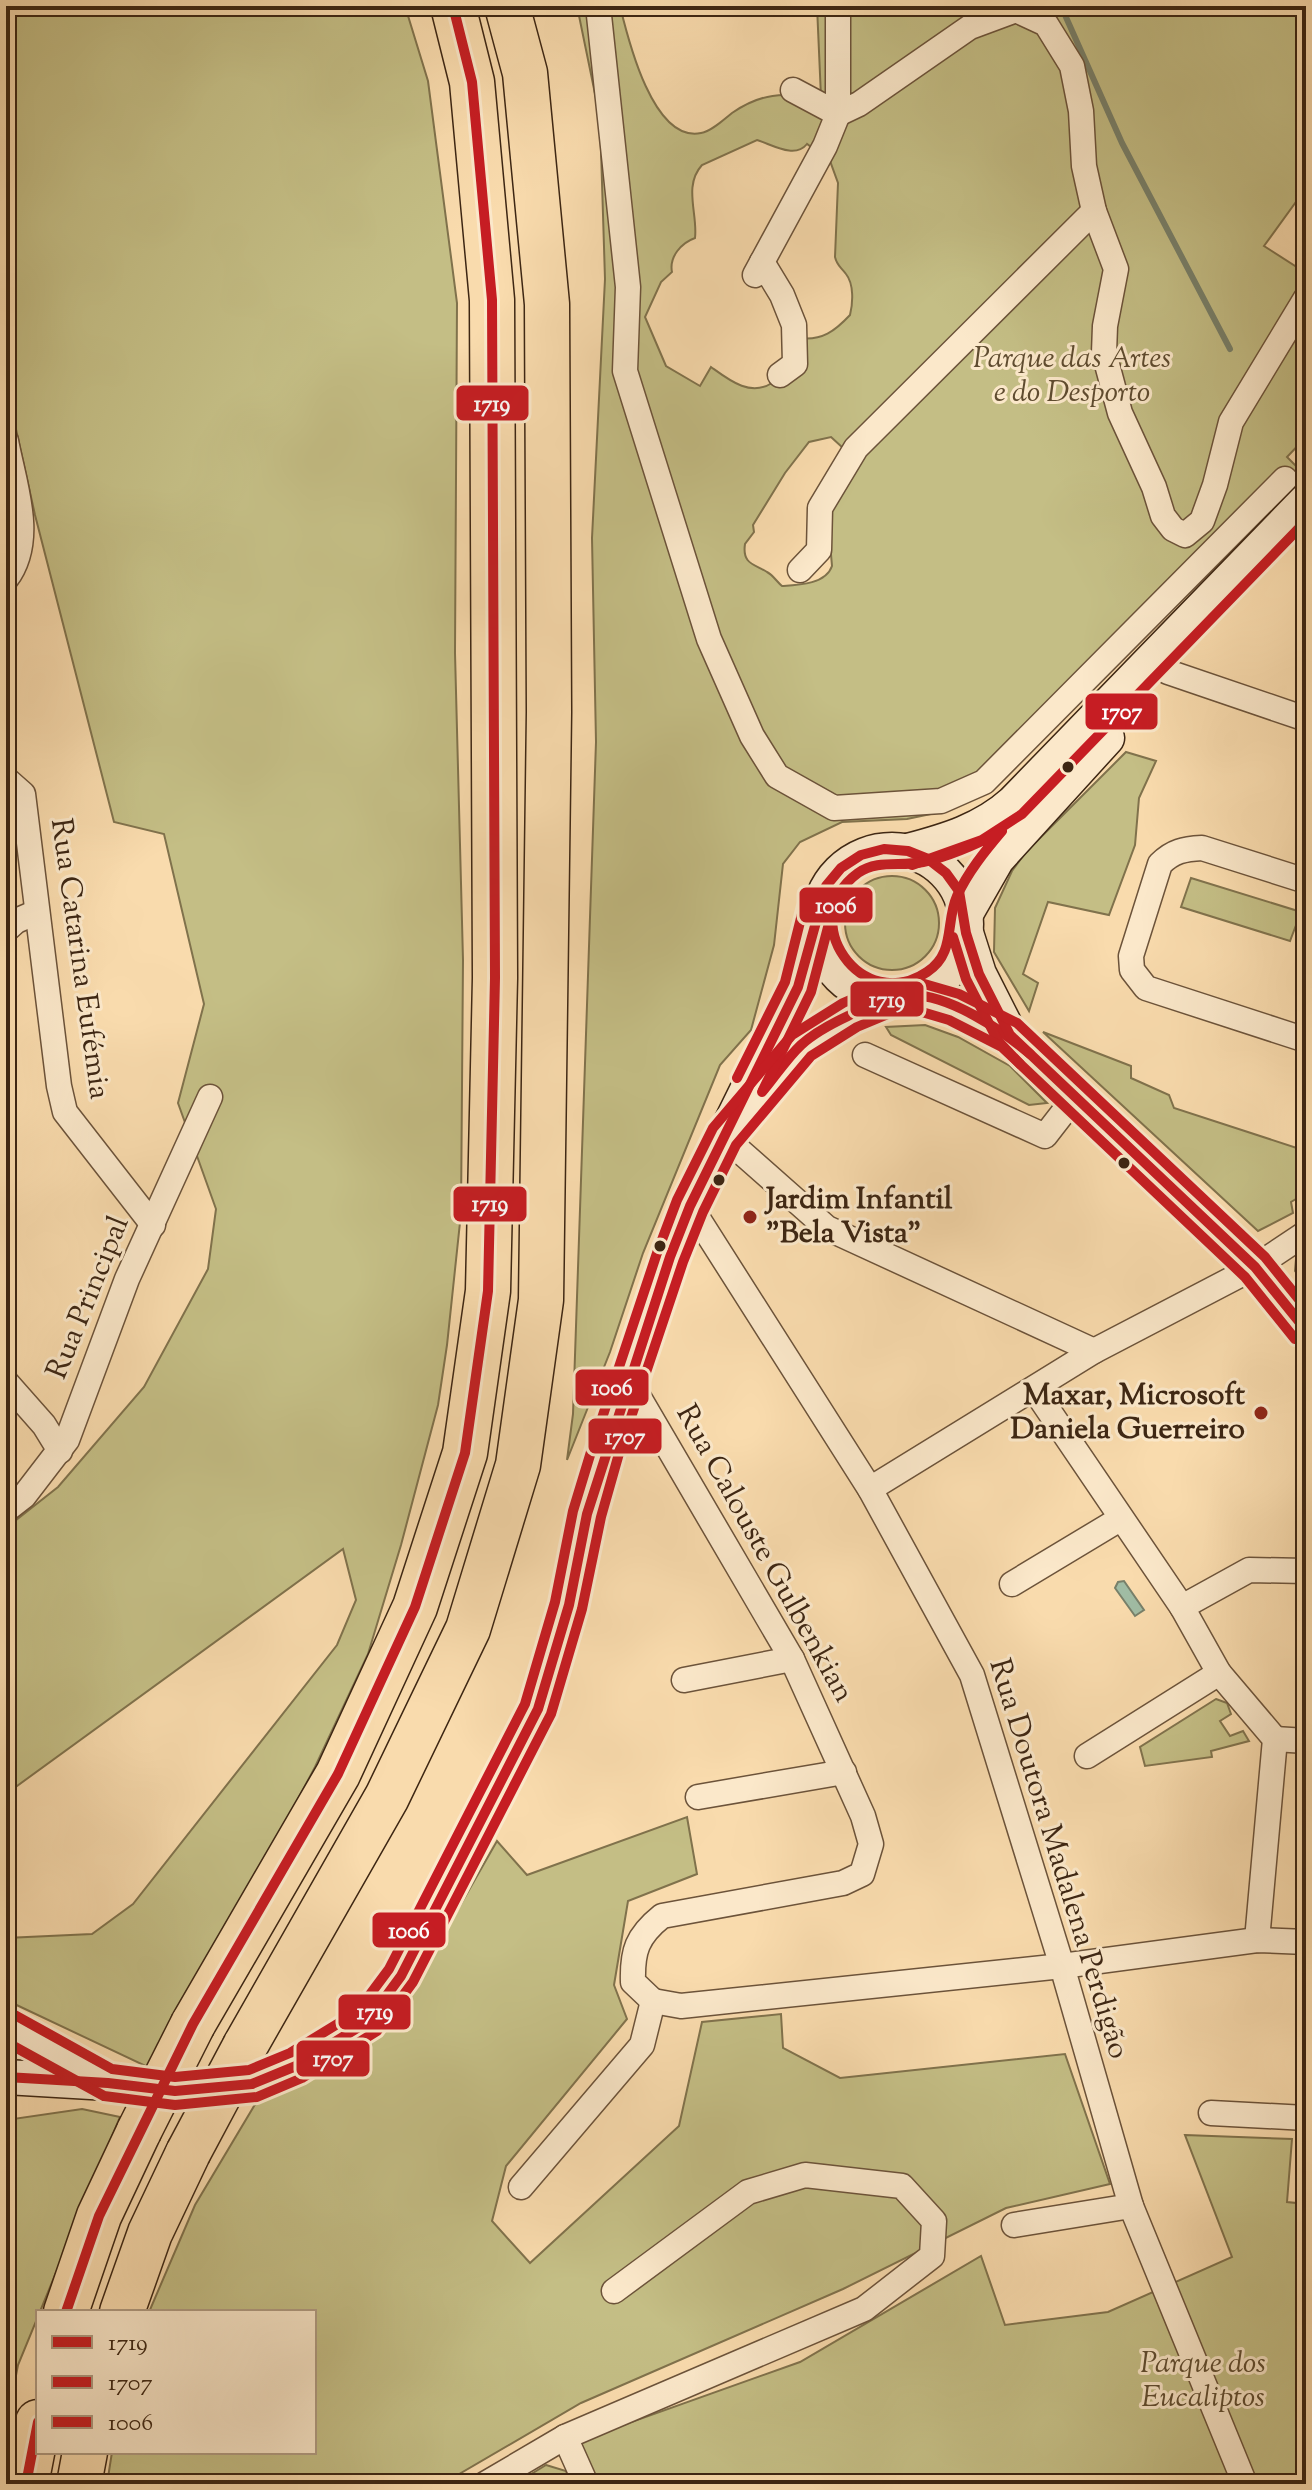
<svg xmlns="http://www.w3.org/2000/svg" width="1312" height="2490" font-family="'Sorts Mill Goudy',serif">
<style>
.green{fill:#c4be85;stroke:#80724c;stroke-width:2;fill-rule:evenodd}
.water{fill:#a0bca4;stroke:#78806a;stroke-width:2}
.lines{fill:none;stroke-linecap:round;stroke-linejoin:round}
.stream{stroke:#78806a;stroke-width:6}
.street-casing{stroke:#6c533a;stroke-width:27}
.secondary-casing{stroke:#3d2613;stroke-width:37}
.highway-casing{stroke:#3d2613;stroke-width:47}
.street{stroke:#fbe8ca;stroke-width:24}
.secondary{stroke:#fbe8ca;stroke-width:34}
.highway{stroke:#f9dbad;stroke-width:44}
.highway-bridge-casing{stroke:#3d2613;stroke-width:47;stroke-linecap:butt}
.highway-bridge{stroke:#f9dbad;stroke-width:44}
.bus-1-casing{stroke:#fbe8ca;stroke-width:16}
.bus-2-casing{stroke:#fbe8ca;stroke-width:16}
.bus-3-casing{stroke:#fbe8ca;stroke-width:16}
.bus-1{stroke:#c61d23;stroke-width:10}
.bus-2{stroke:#c61d23;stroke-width:10}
.bus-3{stroke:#c61d23;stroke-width:10}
.bus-dot{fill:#3d2613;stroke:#fbe8ca;stroke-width:3}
.poi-dot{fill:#8f2418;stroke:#fbe8ca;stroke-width:3}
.labels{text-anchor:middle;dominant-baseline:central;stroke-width:6;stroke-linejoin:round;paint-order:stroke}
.park-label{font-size:30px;font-style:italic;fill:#5f4c30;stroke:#fbe8ca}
.street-label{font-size:30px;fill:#3d2613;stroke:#fbe8ca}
.poi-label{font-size:30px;font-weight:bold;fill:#3d2613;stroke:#fbe8ca;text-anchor:start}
.line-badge{stroke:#fbe8ca;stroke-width:3}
.badge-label{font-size:22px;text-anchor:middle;font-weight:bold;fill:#fff}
</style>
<rect width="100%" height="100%" fill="#f9dbad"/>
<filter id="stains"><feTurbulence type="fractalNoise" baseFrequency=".0025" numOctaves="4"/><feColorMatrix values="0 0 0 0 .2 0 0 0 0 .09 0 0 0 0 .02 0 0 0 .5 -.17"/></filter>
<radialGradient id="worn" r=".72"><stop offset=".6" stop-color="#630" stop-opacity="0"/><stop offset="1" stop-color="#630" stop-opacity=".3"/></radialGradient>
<!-- green -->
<g class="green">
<polygon points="6,6 405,6 428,81 457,303 455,653 463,960 461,1213 447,1345 438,1405 401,1545 368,1654 315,1767 154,2070 6,2000 6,1938 92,1934 133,1904 337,1645 356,1600 343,1549 6,1794 6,1528 58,1487 144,1387 208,1269 216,1209 178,1103 204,1004 164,834 114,822 35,515 6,384"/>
<path d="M577,6H620C628,39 653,143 701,133C712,131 723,120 732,113C764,91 784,94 821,97L817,6H1306V188L1264,246L1306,273V437L1287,457L1302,472L992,790L945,811L907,819L842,822L800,842L783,864L774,945L751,1030L720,1065L643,1253L610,1352L567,1460L573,1414L596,742L592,538L605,279L600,118ZM757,140C773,145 795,159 807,144L830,161L838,183L835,257C837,266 841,267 846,274C854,284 853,303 850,315C835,331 822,341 799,338L772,383C750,397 729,380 711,367L700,386L666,366L645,317L661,282L672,272C669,257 681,243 695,238C698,214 683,186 702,165ZM831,437L855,459L828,520L832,566C826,584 799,585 782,586C777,582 773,575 767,572C754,564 742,564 745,544L754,532L753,525L785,473L809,442Z"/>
<polygon points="1126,752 1156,761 1139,798 1135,845 1109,915 1048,902 1023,974 1038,983 1029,1011 994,952 995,908 1012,871 1026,852"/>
<circle cx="892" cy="923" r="47"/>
<polygon points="1191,878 1301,912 1290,941 1181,907"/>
<polygon points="925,1025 958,1037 1010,1066 1047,1103 1029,1105 891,1035 886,1027"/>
<polygon points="1043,1032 1131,1066 1131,1078 1169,1095 1174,1108 1306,1151 1306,1193 1291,1202 1293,1213 1258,1231"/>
<polygon points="1306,1246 1306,1285 1295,1271 1296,1259"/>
<polygon points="1216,1699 1227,1703 1231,1714 1220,1721 1230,1736 1243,1731 1249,1741 1211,1751 1212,1757 1145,1766 1140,1747"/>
<polygon points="687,1817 697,1874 628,1901 614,1985 627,2019 506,2166 492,2221 530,2263 679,2126 702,2022 781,2014 783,2048 840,2078 1065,2054 1110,2184 1006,2208 843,2289 581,2403 442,2484 107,2484 112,2452 314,2452 314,2312 149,2312 195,2205 257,2101 343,2060 402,2007 497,1841 527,1875"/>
<polygon points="82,2109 120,2117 18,2365 6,2427 6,2120"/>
<polygon points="1185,2135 1292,2139 1287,2202 1306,2204 1306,2484 597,2484 578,2441 800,2362 981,2256 1005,2325 1108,2312 1232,2257"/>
<polygon points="546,2465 566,2471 572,2484 515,2484"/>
</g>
<!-- water -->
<polygon class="water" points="1124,1581 1144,1610 1135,1616 1115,1588 1118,1582"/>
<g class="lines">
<!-- stream -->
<polyline class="stream" points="1061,6 1122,143 1230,349"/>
<defs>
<g id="street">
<polyline points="598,6 628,287 625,371 709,639 752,736 777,776 834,808 941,801 984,782 1285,479"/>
<polyline points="838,6 838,114 859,104 970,27 1016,10 1046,24 1072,66 1081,111 1084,166 1094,211 1116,269 1105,326 1104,353 1120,413 1154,487 1163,516 1173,529 1185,535 1202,521 1215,485 1231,422 1306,298"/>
<polyline points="762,262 782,295 794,325 795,364 780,375"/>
<polyline points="755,275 825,146 838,114 793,90"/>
<path d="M6,441C14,484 36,540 6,579"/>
<polyline points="800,570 819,550 820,508 856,448 1094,211"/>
<polyline points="1168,672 1306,719"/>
<polyline points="6,779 23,794 59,1086 65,1112 153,1225"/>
<path d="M1306,881L1202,848C1184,849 1173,851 1160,864L1131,956L1132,970L1146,988L1306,1040"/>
<polyline points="6,930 16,921 37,912"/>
<polyline points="865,1055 1045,1136 1076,1096"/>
<polyline points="724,1137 827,1228 1094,1351"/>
<polyline points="690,1206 870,1489 972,1675 1062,1966 1131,2206 1245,2484"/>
<polyline points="6,1382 44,1425 60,1451"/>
<path d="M630,1382L792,1659L863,1816L871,1844L862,1874L843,1883L662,1916C637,1936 632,1951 633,1982L653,2001"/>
<polyline points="1034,1389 1182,1607 1219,1673 1275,1739 1257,1940"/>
<polyline points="870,1489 1094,1351 1255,1267 1306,1233"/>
<polyline points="6,1510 24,1496 67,1440 127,1279 210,1097"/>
<polyline points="1012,1584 1120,1519"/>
<polyline points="1182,1607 1249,1570 1306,1571"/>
<polyline points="684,1680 792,1659"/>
<polyline points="1275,1739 1306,1741"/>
<polyline points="1087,1756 1219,1673"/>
<polyline points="698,1797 844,1772"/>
<polyline points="653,2001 681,2006 1062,1966 1257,1940 1306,1942"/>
<polyline points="1211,2113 1306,2118"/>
<polyline points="521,2187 642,2045 653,2001"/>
<polyline points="1014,2225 1131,2206"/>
<polyline points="565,2437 586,2484"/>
<polyline points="485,2484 565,2437 864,2309 932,2256 934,2221 902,2186 805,2175 748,2192 614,2291"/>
</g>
<g id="secondary">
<circle cx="892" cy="924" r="74"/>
<path d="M908,851C946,841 983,830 1013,803L1306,501"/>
<polyline points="965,915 997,859 1107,738"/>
<polyline points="966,933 979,974 1010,1035"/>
<polyline points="913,995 954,1007 1010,1035 1255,1267 1306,1330"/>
<polyline points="761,1094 802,1045 850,1015 889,998"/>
<polyline points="6,2026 101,2079"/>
<polyline points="6,2077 108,2083 175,2091 252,2084 296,2066 367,2022 401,1976 538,1709 569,1605 587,1514 607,1446 670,1257 690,1206 798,987 818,909"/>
</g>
<g id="highway">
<polyline points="193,2024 338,1774 415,1607 465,1453 488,1291 495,978 492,300 472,82 453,6"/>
<polyline points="245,2046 387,1797 468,1629 518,1465 541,1300 549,712 547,304 525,73 507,6"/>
<polyline points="66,2312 99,2216 139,2131"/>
<polyline points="122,2312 150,2233 188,2153"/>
<polyline points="26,2484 38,2422"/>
<polyline points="79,2484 85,2452"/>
</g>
</defs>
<!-- street casing -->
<use href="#street" class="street-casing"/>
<!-- secondary casing -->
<use href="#secondary" class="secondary-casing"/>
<!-- highway casing -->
<use href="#highway" class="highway-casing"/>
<!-- street -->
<use href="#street" class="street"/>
<!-- secondary -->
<use href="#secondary" class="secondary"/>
<!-- highway -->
<use href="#highway" class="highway"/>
<defs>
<g id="highway-bridge">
<polyline points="139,2131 193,2024"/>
<polyline points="188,2153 245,2046"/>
</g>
</defs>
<!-- highway-bridge casing -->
<use href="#highway-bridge" class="highway-bridge-casing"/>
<!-- highway-bridge -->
<use href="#highway-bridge" class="highway-bridge"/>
<defs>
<g id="bus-1">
<path d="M762,1092C775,1077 786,1059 801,1045C814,1033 831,1024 848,1016C866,1006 890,995 911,995C950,995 1002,1030 1030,1054"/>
<polyline points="6,2077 108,2083 175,2091 252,2084 296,2066 367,2022 401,1976 538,1709 569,1605 587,1514 670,1257 690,1206 798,987 826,886 841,868 861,855 884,849 908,851 928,859 946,873 959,891 966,933 979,974 1010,1035 1255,1267 1306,1330"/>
<polyline points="66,2312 99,2216 193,2024 338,1774 415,1607 465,1453 488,1291 495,978 492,300 472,82 453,6"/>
<polyline points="26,2484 38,2422"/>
</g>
<g id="bus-2">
<polyline points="912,865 982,840 1022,814 1306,521"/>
<polyline points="953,937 966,979 998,1041 1020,1064"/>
<polyline points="763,1090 811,992 832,912"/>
<polyline points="6,2042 104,2096 175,2105 257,2097 302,2078 377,2031 413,1982 551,1714 582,1609 601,1517 620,1450 683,1262 703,1212 736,1145 811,1056 857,1027 893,1012 912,1009 949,1020 1002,1047 1245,1277 1295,1339"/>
</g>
<g id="bus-3">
<path d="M1002,831C985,851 968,872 957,896C945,923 956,953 927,972C862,1016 794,920 858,873C878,859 900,867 923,862C951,856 977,844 1002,831Z"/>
<polyline points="737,1078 785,982 804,906"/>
<polyline points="13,2014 112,2069 175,2077 249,2070 290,2053 357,2012 389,1969 525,1704 555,1602 573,1511 594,1442 657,1253 677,1200 713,1128 792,1035 843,1003 885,985 914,981 959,994 1017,1023 1265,1257 1306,1308"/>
</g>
</defs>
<!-- bus-1 casing -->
<use href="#bus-1" class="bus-1-casing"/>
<!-- bus-2 casing -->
<use href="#bus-2" class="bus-2-casing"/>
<!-- bus-3 casing -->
<use href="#bus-3" class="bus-3-casing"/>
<!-- bus-1 -->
<use href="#bus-1" class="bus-1"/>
<!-- bus-2 -->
<use href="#bus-2" class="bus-2"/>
<!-- bus-3 -->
<use href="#bus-3" class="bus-3"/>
</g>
<!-- markers -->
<g class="bus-dot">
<circle cx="1068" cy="767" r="7"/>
<circle cx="1124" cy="1163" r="7"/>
<circle cx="719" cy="1180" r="7"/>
<circle cx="660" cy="1246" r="7"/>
</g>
<g class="poi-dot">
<circle cx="750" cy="1217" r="8"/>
<circle cx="1261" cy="1413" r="8"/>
</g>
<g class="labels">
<!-- park labels -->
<g class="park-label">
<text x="1072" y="359">Parque das Artes<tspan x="1072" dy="34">e do Desporto</tspan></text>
<text x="1203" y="2364">Parque dos<tspan x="1203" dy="34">Eucaliptos</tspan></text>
</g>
<!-- street labels -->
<g class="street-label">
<text transform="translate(79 959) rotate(82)">Rua Catarina Eufémia</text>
<text transform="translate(89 1298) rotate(-68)">Rua Principal</text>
<text transform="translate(764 1554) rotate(61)">Rua Calouste Gulbenkian</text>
<text transform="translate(1058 1859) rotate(73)">Rua Doutora Madalena Perdigão</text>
</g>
<!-- poi labels -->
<g class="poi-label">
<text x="766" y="1200">Jardim Infantil<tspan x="766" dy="34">"Bela Vista"</tspan></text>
<text x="1245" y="1396" text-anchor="end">Maxar, Microsoft<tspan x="1245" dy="34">Daniela Guerreiro</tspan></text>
</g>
</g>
<g class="line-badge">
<rect x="455" y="384" width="75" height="38" rx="8" fill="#c61d23"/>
<rect x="1084" y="692" width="75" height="39" rx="8" fill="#c61d23"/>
<rect x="798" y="886" width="76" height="38" rx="8" fill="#c61d23"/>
<rect x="849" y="980" width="76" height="38" rx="8" fill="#c61d23"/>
<rect x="452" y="1185" width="76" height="38" rx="8" fill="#c61d23"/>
<rect x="574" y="1368" width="76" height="39" rx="8" fill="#c61d23"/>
<rect x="587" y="1417" width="76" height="38" rx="8" fill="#c61d23"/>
<rect x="371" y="1911" width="76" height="38" rx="8" fill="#c61d23"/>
<rect x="337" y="1993" width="75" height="38" rx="8" fill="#c61d23"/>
<rect x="295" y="2039" width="76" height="39" rx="8" fill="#c61d23"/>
</g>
<g class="badge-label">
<text x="492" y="411">1719</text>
<text x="1122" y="719">1707</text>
<text x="836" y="913">1006</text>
<text x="887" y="1007">1719</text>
<text x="490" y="1211">1719</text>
<text x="612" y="1395">1006</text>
<text x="625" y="1444">1707</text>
<text x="409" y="1938">1006</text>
<text x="375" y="2019">1719</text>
<text x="333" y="2066">1707</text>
</g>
<!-- margin -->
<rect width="1312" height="2490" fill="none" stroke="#f9dbad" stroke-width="32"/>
<rect x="8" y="8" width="1296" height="2474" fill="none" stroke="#3d2613" stroke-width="4"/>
<rect x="16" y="16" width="1280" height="2458" fill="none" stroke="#3d2613" stroke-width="2"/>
<!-- legend -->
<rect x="36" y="2310" width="280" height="144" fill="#fbe8ca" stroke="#af9a81" stroke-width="2"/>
<rect x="52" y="2336" width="40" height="12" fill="#c61d23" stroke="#af9a81" stroke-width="2"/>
<text x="108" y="2350" font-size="24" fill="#3d2613">1719</text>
<rect x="52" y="2376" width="40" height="12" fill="#c61d23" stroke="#af9a81" stroke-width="2"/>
<text x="108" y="2390" font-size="24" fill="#3d2613">1707</text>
<rect x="52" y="2416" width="40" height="12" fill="#c61d23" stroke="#af9a81" stroke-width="2"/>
<text x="108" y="2430" font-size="24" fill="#3d2613">1006</text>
<rect width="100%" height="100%" filter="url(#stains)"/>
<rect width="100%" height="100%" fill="url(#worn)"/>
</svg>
